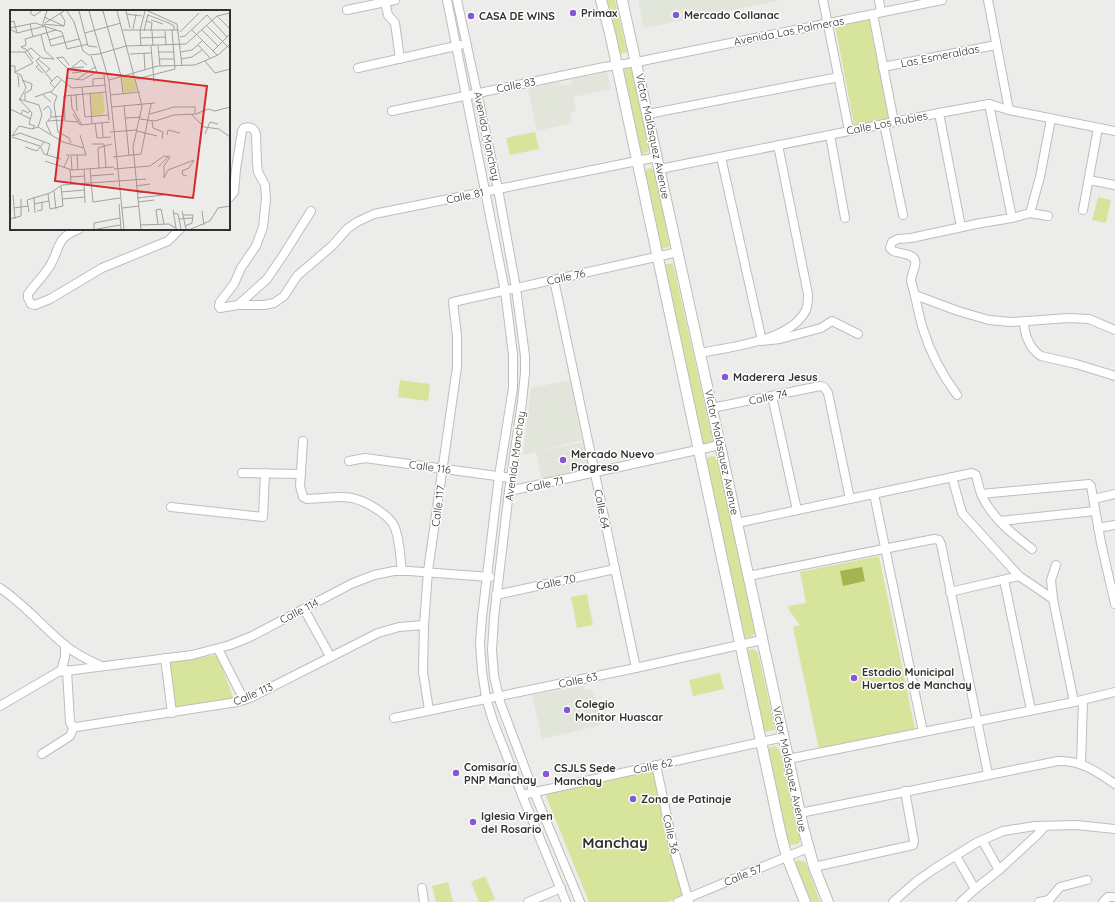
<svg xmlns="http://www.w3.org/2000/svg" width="1115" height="902" font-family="Quicksand,sans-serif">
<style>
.built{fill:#e2e5da}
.green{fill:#d7e49b}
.water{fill:#a5b44f}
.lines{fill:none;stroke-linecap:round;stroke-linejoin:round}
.minor-casing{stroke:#bdbebb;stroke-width:10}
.major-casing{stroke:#bdbebb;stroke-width:12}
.minor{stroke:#fff;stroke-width:8}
.major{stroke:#fff;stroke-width:10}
.poi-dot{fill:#8559d3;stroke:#fffffe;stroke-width:1.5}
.labels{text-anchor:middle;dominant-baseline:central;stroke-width:3;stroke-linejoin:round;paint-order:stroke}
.poi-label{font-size:11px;font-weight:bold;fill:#313130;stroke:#fffffe;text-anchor:start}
.street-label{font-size:11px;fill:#313130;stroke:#fffffe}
.district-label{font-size:15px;font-weight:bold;fill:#313130;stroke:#fffffe}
.inset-road{fill:none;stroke:#a1a2a0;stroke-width:1}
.view{fill:#d62828;fill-opacity:0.15;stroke:#d62828;stroke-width:2}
.inset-edge{fill:none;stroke:#313130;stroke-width:2}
</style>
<rect width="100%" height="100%" fill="#ecedea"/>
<!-- built -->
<g class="built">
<polygon points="641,0 781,0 644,28 638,1"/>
<polygon points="607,72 611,89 573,97 576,111 570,112 572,123 537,131 528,88 558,82 563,85 570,84 573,79"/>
<polygon points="570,380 582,440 523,455 531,388"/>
<polygon points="584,442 590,468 542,479 536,452"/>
<polygon points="584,686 585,690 593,690 601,725 542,739 532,695"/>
</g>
<!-- green -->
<g class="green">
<polygon points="604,0 615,0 627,52 617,55"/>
<polygon points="869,19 889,120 854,125 835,25"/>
<path d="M629,67L634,71L649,147C649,151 647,153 642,154L639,153L623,74V70Z"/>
<polygon points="535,132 539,149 510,155 506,138"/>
<polygon points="649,168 653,169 655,171 670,247 659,249 644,174 645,171"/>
<polygon points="1098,197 1111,200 1106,223 1092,220"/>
<polygon points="673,263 713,442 701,445 663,265"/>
<polygon points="400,380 430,384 428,401 398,397"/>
<path d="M714,456L717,457L720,461L755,633C751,638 747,639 742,636L706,463L708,457Z"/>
<polygon points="879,556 915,729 819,749 793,627 800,625 789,610 788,606 806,603 800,572"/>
<polygon points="587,594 593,625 577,628 571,597"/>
<polygon points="753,649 758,652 775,730 762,732 747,652 749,650"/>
<polygon points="218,655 233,698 174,709 169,662"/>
<polygon points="720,673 724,689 693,696 689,680"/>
<polygon points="774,746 777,747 780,752 800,836 800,842 797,844 791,845 787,841 767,749"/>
<polygon points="653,770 673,864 683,896 668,902 589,902 546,796 548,794"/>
<polygon points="798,860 805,862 807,866 820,902 809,902 794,864"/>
<polygon points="485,876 495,899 488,902 479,902 471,882"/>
<polygon points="448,882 453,902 436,902 432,886"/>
</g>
<!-- water -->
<polygon class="water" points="862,567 865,581 843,586 840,571"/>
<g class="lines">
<defs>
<g id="minor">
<polyline points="447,0 505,291 513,354 513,388 499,476 482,617 480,643 482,671 486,698 493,721 522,795 566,902"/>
<polyline points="457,0 498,189 516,288 525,356 525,373 522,402 509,491 494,618 492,650 494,676 500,702 532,787 580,902"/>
<polyline points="823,0 849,130"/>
<polyline points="879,0 881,12"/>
<polyline points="988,0 1009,110"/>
<polyline points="385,2 388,15 395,23 400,59"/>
<polyline points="347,10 395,0"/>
<polyline points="873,14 894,122"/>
<polyline points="883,67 996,45"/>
<polyline points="358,68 460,45"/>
<polyline points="989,104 1012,218"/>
<polyline points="392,111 604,67 637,62 942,0"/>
<polyline points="939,113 961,227"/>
<polyline points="648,114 839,77"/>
<polyline points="884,124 903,215"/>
<polyline points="830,135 845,218"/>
<polyline points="721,157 762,341 780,339 821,328 832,321 858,334"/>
<polyline points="660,169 939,113 989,104 1009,110 1115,131"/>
<polyline points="1089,180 1115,185"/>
<path d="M229,198L234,192L236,169L242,131L244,128C250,126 254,128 256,134L257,164L258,172L265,185L266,199L263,227L256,246L241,268L234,284L220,302L219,306L220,308L238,305H264L274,303L284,296L297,276L333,245L347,229L357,222L374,214L657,157"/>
<polyline points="1083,210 1098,128"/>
<polyline points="1030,213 1040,177 1051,119"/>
<path d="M79,229C56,238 61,246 51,264C45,275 35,284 28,294V298L31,304L35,305L50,299L102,268L168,241L180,229"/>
<polyline points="554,280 636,668"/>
<polyline points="915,295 958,311 989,320 1011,322 1069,318 1089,319 1115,330"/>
<polyline points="238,305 267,279 284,254 311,211"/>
<path d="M1024,321C1024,335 1030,349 1041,356L1076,364L1115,376"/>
<path d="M700,353C731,347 791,341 806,310C808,305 808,299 808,294L778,145"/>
<path d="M957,395C943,376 930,352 923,329C918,313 916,297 911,281C911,275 914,271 915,265C918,253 900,254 893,251L890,248L892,242L898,239L911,238L981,223L1012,218L1030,213L1048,216"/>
<polyline points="772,396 797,510"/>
<polyline points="712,408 820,386 824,387 828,393 850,499"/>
<path d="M303,441L300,486L303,497L307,499C339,498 350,491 378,510C385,515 392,520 395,528C400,541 400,557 402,571"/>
<polyline points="349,461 365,458 511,478"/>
<polyline points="242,473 301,474"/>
<polyline points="952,477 962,513 1019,576 1053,599 1074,702"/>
<polyline points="509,491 720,445"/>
<polyline points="874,494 923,732"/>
<polyline points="981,494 1089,484 1091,486 1101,543 1115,604"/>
<polyline points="1094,499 1115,494"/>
<polyline points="171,507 263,517 265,473"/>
<polyline points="1000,521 1095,511"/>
<path d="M737,523L972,473L976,475C978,482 979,489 982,496C992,518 1014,535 1032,549"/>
<polyline points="1098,528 1115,525"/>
<polyline points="748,576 934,539 939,540 941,544 988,774"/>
<polyline points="1004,580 1031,710"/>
<path d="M0,588C24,604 43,627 66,646C76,654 88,660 101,666"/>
<polyline points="950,592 1019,576"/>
<polyline points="496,595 615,569"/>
<polyline points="1053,599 1051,580 1056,565"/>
<polyline points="304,609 330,656"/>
<polyline points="218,649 244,700"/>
<polyline points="165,658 172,713"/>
<polyline points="67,670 70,722 72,726 76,727 237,702 250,698 378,633 399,627 424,625"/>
<polyline points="61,671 65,657 65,645"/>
<polyline points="0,706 58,672 192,655 230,645 250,637 351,584 374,575 394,571 409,571 490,577"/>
<polyline points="429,710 423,672 424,625 428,571 457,367 457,336 453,302 678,252"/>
<polyline points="394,718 631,669 762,640"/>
<polyline points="42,754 70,736 74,727"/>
<polyline points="788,759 1074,702 1115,692"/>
<polyline points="1081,764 1083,700"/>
<polyline points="656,765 674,850 689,902"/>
<polyline points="522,795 784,737"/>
<path d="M800,813L1058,761C1081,760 1097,772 1115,784"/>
<polyline points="982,840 999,870"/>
<polyline points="956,856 975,889"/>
<polyline points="814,867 913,845 914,841 905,791"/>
<polyline points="422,888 424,902"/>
<polyline points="528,902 561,888"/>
<polyline points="678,902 808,848"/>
<polyline points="893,902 917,881 934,869 976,843 1003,831 1035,826 1076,825 1115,829"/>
<polyline points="961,902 975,889 999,870 1038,834 1045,826"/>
<polyline points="1039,902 1049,900 1060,887 1087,880"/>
<polyline points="1103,902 1108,897 1115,897"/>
</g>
<g id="major">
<polyline points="601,0 610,33 781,835 787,857 805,902"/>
<polyline points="622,0 720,445 803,827 814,867 828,902"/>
</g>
</defs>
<!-- minor casing -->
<use href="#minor" class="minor-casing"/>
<!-- major casing -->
<use href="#major" class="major-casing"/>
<!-- minor -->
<use href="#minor" class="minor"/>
<!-- major -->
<use href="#major" class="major"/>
</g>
<!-- markers -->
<g class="poi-dot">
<circle cx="573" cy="13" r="4"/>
<circle cx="676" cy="15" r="4"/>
<circle cx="471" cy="16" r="4"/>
<circle cx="725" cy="377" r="4"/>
<circle cx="563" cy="460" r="4"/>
<circle cx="854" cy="678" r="4"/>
<circle cx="567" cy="710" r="4"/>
<circle cx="456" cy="773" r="4"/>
<circle cx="546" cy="774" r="4"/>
<circle cx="633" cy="799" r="4"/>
<circle cx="473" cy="822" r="4"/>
</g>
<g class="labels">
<!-- poi labels -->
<g class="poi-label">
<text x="581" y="13">Primax</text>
<text x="684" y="15">Mercado Collanac</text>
<text x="479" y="16">CASA DE WINS</text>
<text x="733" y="377">Maderera Jesus</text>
<text x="571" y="454">Mercado Nuevo<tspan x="571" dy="13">Progreso</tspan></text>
<text x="862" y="672">Estadio Municipal<tspan x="862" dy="13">Huertos de Manchay</tspan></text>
<text x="575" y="704">Colegio<tspan x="575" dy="13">Monitor Huascar</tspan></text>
<text x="464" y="767">Comisaría<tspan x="464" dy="13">PNP Manchay</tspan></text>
<text x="554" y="768">CSJLS Sede<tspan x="554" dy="13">Manchay</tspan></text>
<text x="641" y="799">Zona de Patinaje</text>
<text x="481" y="816">Iglesia Virgen<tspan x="481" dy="13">del Rosario</tspan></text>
</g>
<!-- street labels -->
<g class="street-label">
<text transform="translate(789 31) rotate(-11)">Avenida Las Palmeras</text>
<text transform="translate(940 56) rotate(-11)">Las Esmeraldas</text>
<text transform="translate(516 85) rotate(-11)">Calle 83</text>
<text transform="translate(887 123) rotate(-11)">Calle Los Rubies</text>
<text transform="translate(487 136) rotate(78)">Avenida Manchay</text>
<text transform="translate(653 136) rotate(78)">Víctor Malásquez Avenue</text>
<text transform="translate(465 196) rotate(-12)">Calle 81</text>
<text transform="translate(566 277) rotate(-12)">Calle 76</text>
<text transform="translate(768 397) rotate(-12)">Calle 74</text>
<text transform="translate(722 452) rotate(78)">Víctor Malásquez Avenue</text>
<text transform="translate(515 456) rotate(-82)">Avenida Manchay</text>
<text transform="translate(430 467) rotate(8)">Calle 116</text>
<text transform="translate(545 484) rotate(-12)">Calle 71</text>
<text transform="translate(438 506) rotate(-82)">Calle 117</text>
<text transform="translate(602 509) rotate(78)">Calle 64</text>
<text transform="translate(556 582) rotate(-12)">Calle 70</text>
<text transform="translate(299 611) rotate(-27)">Calle 114</text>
<text transform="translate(578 680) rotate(-12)">Calle 63</text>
<text transform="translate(253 694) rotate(-23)">Calle 113</text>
<text transform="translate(653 766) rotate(-12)">Calle 62</text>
<text transform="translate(790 769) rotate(78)">Víctor Malásquez Avenue</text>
<text transform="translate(671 834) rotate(77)">Calle 36</text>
<text transform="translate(743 875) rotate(-22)">Calle 57</text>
</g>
<!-- district labels -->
<g class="district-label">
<text x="615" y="842">Manchay</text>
</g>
</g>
<!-- overview -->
<g transform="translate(10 10)">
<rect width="220" height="220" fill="#ecedea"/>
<path d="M123,64L127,81L114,83L112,67ZM93,83L95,101L92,105L82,106L81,84Z" fill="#d7e49b"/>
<path class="inset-road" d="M22,1L20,3L24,6L31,1M57,1L64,12L73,41L79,45L89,44M69,1L78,36L87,37M79,1L99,71L114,219M93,1L111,66L113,83M107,1L132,96L123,137L131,219M116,1L120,18M138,1L167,14L172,56M50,3L55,11L54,16M116,4L132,6M138,5L159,13L164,16V20M207,6L220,19M34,7L54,16M141,10L153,14M136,11L142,13L141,21M0,12L4,11L7,23M33,13L37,1M35,13L54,1M20,14L23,27M32,14L54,16M35,16L41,36L69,29M197,16L220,39M0,18L25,13L52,22L57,39L78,34M0,19L7,23L35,16M123,19L126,4M113,20H169M182,20L207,45M192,20L208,36M134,21L138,4M142,21L143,36M155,21L156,35M170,22L189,3M75,23L111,13M170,27L175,26L197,5L217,27M130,28L155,27M39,30L53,26M188,35L200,48M131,36L130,21L135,1M141,36L144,72M148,36L150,56M203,41L220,24M0,42H15L23,53L5,62V56H0M15,42L21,38L32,48L44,49L35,41L31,25M148,42H164M171,42L182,40L192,31M134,43L135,60M89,44L116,36L176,34L207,6L220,3M120,44L141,43M30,47L26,51L42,71M46,48L53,47L59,55M47,48L59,60L71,50L77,55M23,49L17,40L11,37L16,35L15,29L46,20M28,49L40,59L36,62M149,49H164M171,49L182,47L192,40M195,51L205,63L220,59M29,54L26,57L33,63M62,58L74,57M4,62L11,65L16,78L10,89M62,63L78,61M8,65L9,77M94,65L99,110M57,68L72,70L87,62L81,46M127,69L165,59L162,20M12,70L22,74L21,80L15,83V90M66,70L85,57M99,70L148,56L185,55L208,45L220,34M83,76V69L95,68M72,77L75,107L99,105M45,78L40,73L47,66L62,78L96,75M40,82L47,86L44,94L48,122L59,128L61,133M80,83L82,114M32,84L41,92M66,84L67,101M61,85L62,98L72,115M100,85L130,82M25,87L42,81L51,70M114,96L119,145M101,97L145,93M0,99L21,109M33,100L38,96L41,100V107L36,113L41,124M11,104L13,100L18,103L20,100M63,104L70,115L100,112M140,104L164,97H185V104M181,104L194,117L209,119L220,127M41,107L55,106M115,108L131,107M130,109L145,111L164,105L186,104L198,99L205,101L220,97M38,111L55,110M142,111L143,118L153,122L152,129M69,112L55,111L54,86L96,82M85,113L87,128L101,127M92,113L93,127M28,117L53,132L74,138M127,121L147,126M100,122L127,120M195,124L200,112L208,114M157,125L158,120L170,123M2,126L9,116L22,119L28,117L32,105L29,95L9,89L22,103L19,114L25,116L22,119M2,126L10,123L40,134L37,145M2,127L30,136L34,144L51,149M82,134H94L96,158M15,137L27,141L34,132M56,145H76L70,125M67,145L68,160M61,146L62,160M103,147L131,144L141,94M160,147L154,156V168L158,160L184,150L179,158L172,161L173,165L177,166M35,151L62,160L104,157M54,157L59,146M148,157L158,147M89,158L88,138L102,134M60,159L61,174M80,159L83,192L110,188M104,159L140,156L154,146L160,147M74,160L75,173M80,166L104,164M60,167L75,166M74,173L75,193M126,176L140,174M44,181L46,199M51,182L74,180M127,183L140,182M38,184L40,199L53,196L51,176M3,185L5,209M24,187L25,203M127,188L153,185M52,189L75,187M128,192L144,190M24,194L39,191M109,194L111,219M4,198L18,196M112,198L129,196M163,200L166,218M27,201L32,200V192M172,201L176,219M192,201L194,215M19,202L17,190L40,183L52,175L136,169M164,203L168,204L171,219M173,205H183L182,213L175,216M0,209L11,206V189M169,209L182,208M148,214L146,200L151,199L154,214M130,215L159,214L167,219M84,219V213L110,208M87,219L110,215M181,219L200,211L208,198L220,196"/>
<path class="view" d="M58,59L197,76L183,188L45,171Z"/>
<rect width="220" height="220" class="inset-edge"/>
</g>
</svg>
